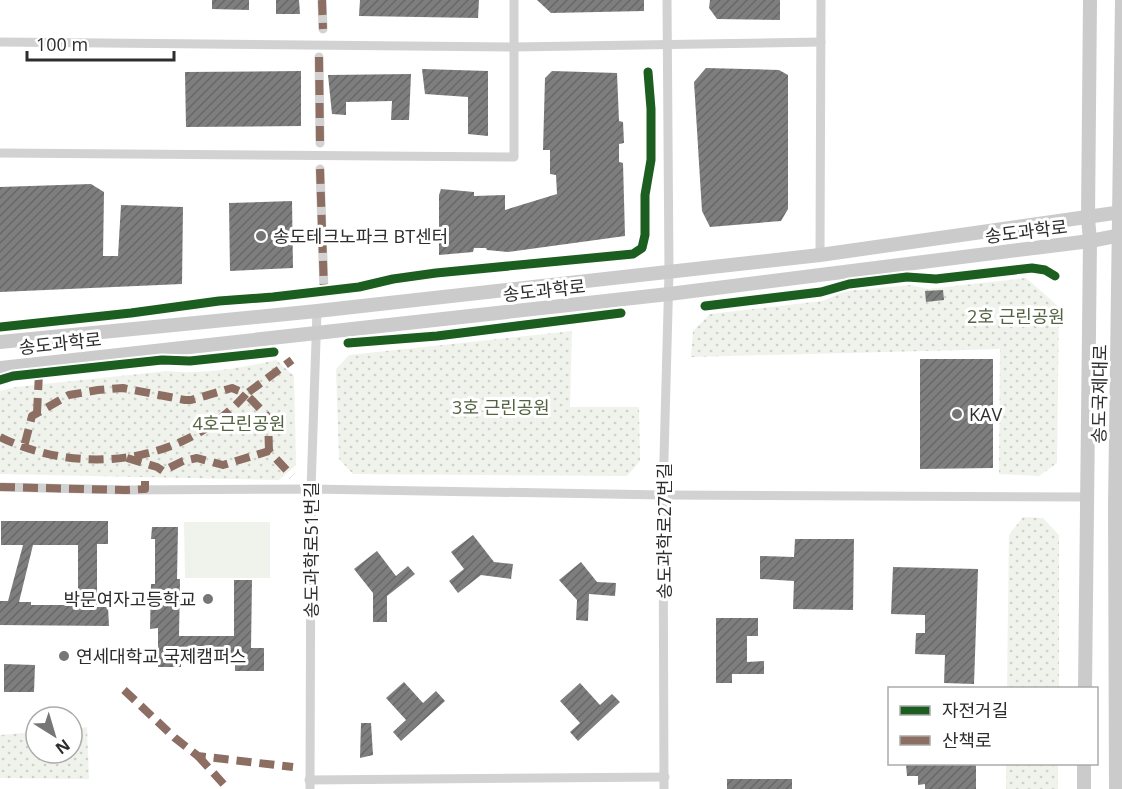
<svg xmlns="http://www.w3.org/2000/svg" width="1122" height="789" font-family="'Open Sans','Noto Sans KR',sans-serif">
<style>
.green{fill:url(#green-dots)}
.pitch{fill:#f0f3ec}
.building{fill:url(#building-hatch);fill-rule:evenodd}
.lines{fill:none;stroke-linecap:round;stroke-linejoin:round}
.street{stroke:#d2d2d2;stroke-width:9}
.secondary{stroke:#cbcbcb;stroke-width:14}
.quiet{stroke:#8d6e63;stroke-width:8;stroke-dasharray:15 8;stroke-linecap:butt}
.cycleway-casing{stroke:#fff;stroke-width:13}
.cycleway{stroke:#1b5e20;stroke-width:9}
.poi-dot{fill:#767676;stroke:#fff;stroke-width:2}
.labels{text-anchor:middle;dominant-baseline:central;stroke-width:6;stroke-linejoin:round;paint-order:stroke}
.street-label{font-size:18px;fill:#2d2d2d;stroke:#fff}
.poi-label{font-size:18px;fill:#2d2d2d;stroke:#fff;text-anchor:start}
.park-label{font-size:18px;fill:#526340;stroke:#fff}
</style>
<defs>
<pattern id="green-dots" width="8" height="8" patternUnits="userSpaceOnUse" patternTransform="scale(1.5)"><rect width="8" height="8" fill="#f0f3ec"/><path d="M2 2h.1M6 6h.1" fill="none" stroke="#ced1cb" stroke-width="1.8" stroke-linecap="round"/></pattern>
<pattern id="building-hatch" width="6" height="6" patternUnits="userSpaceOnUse" patternTransform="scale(1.5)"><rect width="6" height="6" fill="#7e7e7e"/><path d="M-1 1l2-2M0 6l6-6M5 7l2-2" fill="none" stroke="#686868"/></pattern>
</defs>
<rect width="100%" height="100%" fill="#fff"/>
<!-- green -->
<g class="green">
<polygon points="1026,278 1059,307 1057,463 1039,476 999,474 1000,349 691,357 693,331 710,314 822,301 846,291 911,285 928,289"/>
<polygon points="572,331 570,407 639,407 640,461 627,476 353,474 339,459 336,369 349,355"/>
<path d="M276,360L294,376L296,465L279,480L0,474V391L16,387L167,371C204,375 240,368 276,360Z"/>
<polygon points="1023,517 1043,518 1059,535 1059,688 1007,688 1009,535"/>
<polygon points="87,727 89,779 0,778 0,735 36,732 36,753 72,753 72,729"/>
<rect x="1006" y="764" width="52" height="25"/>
</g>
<!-- pitch -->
<polygon class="pitch" points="184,522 270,522 270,578 185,578"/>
<!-- building -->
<g class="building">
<polygon points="212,0 249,0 249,10 212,9"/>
<polygon points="276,0 299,0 300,14 276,14"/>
<polygon points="360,0 479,0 478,18 359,16"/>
<polygon points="537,0 644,0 644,11 551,13"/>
<polygon points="710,0 780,0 780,20 717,19 709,8"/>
<polygon points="706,68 779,70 788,75 788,209 781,221 710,227 702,211 694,82"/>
<polygon points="422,69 488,71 488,136 468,134 468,97 425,94"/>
<polygon points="301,71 301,126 186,127 185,72"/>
<polygon points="552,71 617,73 619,121 623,122 624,143 619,144 619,162 623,163 625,236 508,252 487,250 486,248 474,248 473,252 439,255 439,195 441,189 474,192 474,196 505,195 505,210 557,194 556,175 550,174 550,150 543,150 545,78"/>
<polygon points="411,74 409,120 391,120 392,101 346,102 346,115 332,114 328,75"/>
<polygon points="91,184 104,192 103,256 118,256 121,205 183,207 182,284 0,292 0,187"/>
<polygon points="292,201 293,268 230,271 229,203"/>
<polygon points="943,290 944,300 926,302 925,291"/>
<polygon points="920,359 993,359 993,468 920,469"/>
<path d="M1,521H108V544H97V607H108L109,626L0,625V601H8L23,545H1ZM33,545H78V605H31V602H19Z"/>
<polygon points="152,527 178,527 177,579 180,579 179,636 234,636 234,580 252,580 251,648 264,648 264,671 235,671 235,659 181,658 181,667 158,667 158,628 150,629 151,584 155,584 155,539 151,539"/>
<polygon points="473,535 494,562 513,564 511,579 481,575 458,593 449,581 464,569 451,552"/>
<polygon points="795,539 854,539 853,610 793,609 794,581 760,579 760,556 794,557"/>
<polygon points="377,551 396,576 408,566 415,574 387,596 387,622 373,622 373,593 354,569"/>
<polygon points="581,562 597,582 616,583 615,596 589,594 588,621 576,620 577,600 559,580"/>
<polygon points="893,567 978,569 974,684 944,683 945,655 915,654 916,633 925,633 925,615 891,614"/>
<polygon points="716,618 758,618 758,636 747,636 747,662 764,661 764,674 732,674 732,683 716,683"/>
<polygon points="4,664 35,665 34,692 4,692"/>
<polygon points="404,682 423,703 436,691 445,701 401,741 393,732 406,720 386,698"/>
<polygon points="580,683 600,705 612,694 620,702 578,741 570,732 580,723 560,701"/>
<polygon points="361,723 371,723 373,755 360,758"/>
<polygon points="906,764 976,764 976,789 925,789 925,784 918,785 918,776 907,776"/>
<rect x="727" y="779" width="65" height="10"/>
</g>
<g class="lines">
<!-- street -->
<g class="street">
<polyline points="322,0 323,29"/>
<polyline points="0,42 514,47 821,42"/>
<polyline points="319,57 320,143"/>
<polyline points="0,153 514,157 514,0"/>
<polyline points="320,169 324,291"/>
<polyline points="820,255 821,0"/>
<polyline points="0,487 126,490 311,489 663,495 1087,497"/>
<polyline points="309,780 665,777"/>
<polyline points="310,789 311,489 317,311"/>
<polyline points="664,789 663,495 669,272 667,0"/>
</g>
<!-- secondary -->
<g class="secondary">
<polyline points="0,342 317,311 820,255 1122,212"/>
<polyline points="0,368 669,294 1090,241 1122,235"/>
<polyline points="1085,688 1090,241 1088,218 1090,0"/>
<polyline points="1084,789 1084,764"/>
<polyline points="1116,789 1115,507 1122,0"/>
</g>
<!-- quiet -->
<g class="quiet">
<polyline points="322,0 323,29"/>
<polyline points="319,57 320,143"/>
<polyline points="320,169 324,291"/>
<polyline points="37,413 39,373"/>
<path d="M0,437C81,477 185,464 246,394L232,388L191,400H185L123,388L98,390L69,395L32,416L24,447"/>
<polyline points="269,451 268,417 246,394 292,360"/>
<polyline points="127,458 157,467 163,471 183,461 197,458 223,465 269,451 292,476"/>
<polyline points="0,487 126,490 145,489 145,481"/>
<polyline points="124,690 175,738 198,756 293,767"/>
<polyline points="198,756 228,789"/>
</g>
<defs>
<g id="cycleway">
<polyline points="705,306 821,292 849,284 907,277 936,279 1032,268 1045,270 1055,276"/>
<polyline points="0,327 131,313 219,301 273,297 359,287 393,279 436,273 633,254 642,248 645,235 645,195 651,160 651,109 648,72"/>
<polyline points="348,343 437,336 621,313"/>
<polyline points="0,380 13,376 162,360 190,361 274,352"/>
</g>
</defs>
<!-- cycleway casing -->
<use href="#cycleway" class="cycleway-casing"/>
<!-- cycleway -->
<use href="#cycleway" class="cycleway"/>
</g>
<!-- markers -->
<g class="poi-dot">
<circle cx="261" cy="236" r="6"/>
<circle cx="957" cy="414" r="6"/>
<circle cx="208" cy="599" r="6"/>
<circle cx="64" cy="656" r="6"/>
</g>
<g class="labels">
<!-- street labels -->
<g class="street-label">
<text transform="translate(1026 231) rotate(-7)">송도과학로</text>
<text transform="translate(544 290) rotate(-6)">송도과학로</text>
<text transform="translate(60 343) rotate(-6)">송도과학로</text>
<text transform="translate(1099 394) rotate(-89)">송도국제대로</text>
<text transform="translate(664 531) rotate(-90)">송도과학로27번길</text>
<text transform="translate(311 550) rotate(-90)">송도과학로51번길</text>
</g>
<!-- poi labels -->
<g class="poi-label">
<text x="273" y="236">송도테크노파크 BT센터</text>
<text x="969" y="414">KAV</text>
<text x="196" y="599" text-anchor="end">박문여자고등학교</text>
<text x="76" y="656">연세대학교 국제캠퍼스</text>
</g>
<!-- park labels -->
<g class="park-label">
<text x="1016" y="316">2호 근린공원</text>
<text x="501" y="407">3호 근린공원</text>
<text x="239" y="423">4호근린공원</text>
</g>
</g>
<!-- legend -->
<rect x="888" y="687" width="210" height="78" fill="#ffffff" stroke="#ababab" stroke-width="1.5"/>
<rect x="900" y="706" width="30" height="9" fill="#1b5e20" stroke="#ababab" stroke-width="1.5"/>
<text x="942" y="717" font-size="18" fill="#2d2d2d">자전거길</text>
<rect x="900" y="736" width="30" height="9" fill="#8d6e63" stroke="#ababab" stroke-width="1.5"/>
<text x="942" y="747" font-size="18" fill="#2d2d2d">산책로</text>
<!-- north arrow -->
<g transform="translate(54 735) rotate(143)"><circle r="28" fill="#ffffff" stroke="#ababab" stroke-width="1.5"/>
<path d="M0-4.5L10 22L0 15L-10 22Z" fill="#767676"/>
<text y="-9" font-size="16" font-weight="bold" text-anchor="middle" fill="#2d2d2d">N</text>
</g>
<!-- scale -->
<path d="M27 51v9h147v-9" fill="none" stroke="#2d2d2d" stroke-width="3"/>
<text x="36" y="51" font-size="18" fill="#2d2d2d" stroke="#ffffff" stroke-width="4.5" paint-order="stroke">100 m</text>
</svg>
